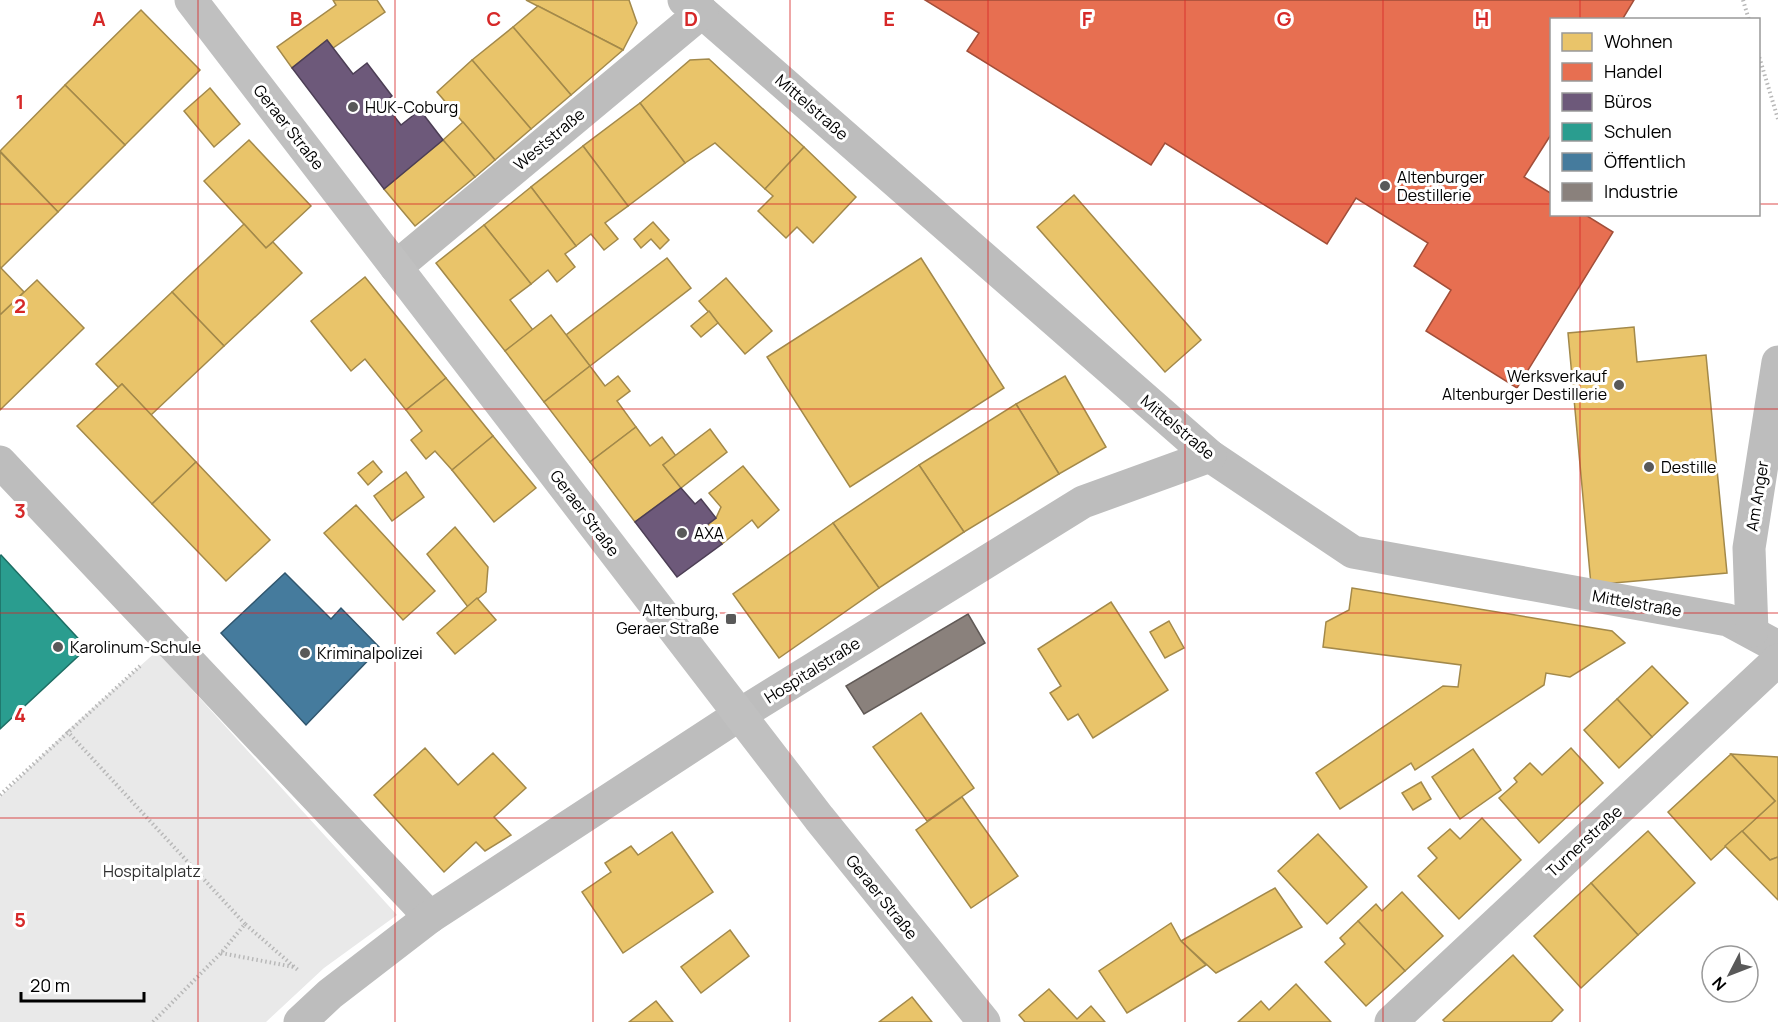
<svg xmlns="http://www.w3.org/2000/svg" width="1778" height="1022" font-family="Manrope,sans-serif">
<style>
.green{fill:#e9e9e9}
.homes{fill:#e9c46a;stroke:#a3894a;stroke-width:1.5}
.shops{fill:#e76f51;stroke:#a24e39;stroke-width:1.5}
.offices{fill:#6d597a;stroke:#4c3e55;stroke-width:1.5}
.schools{fill:#2a9d8f;stroke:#1d6e64;stroke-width:1.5}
.public{fill:#457b9d;stroke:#30566e;stroke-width:1.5}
.industry{fill:#8a817c;stroke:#615a57;stroke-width:1.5}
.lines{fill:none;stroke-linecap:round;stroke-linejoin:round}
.path{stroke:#b8b8b8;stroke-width:4;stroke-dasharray:1.5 3;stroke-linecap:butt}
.street{stroke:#bdbdbd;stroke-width:33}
.secondary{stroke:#c0c0c0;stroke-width:33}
.grid{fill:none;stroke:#d62828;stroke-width:1.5;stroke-opacity:0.55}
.poi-dot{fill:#595959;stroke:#fff;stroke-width:2}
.labels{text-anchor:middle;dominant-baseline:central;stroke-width:6;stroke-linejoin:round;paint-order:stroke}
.poi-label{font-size:16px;fill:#000;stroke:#fff;text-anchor:start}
.street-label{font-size:16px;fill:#000;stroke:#fff}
.park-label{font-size:16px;fill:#2e2e2e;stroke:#fff}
.grid-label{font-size:20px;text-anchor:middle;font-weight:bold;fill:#d62828;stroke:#fff;stroke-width:6;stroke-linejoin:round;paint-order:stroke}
</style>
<rect width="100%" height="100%" fill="#fff"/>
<!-- green -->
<polygon class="green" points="157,651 397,915 324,968 266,1022 0,1022 0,797 67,731"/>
<!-- homes -->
<g class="homes">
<polygon points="333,0 377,0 385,12 333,48 327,40 292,68 277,47 336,5"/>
<polygon points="526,0 629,0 637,23 623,50"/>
<polygon points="538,6 623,50 571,95 513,27"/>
<polygon points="141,10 200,70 125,145 65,85"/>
<polygon points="513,27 571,95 531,129 472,60"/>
<polygon points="709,59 804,147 765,189 715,143 685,163 640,103 690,60"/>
<polygon points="472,60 531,129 495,160 437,92"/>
<polygon points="65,85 125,145 58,212 0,151"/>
<polygon points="210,88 240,124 214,147 184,111"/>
<polygon points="640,103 685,163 628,206 583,146"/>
<polygon points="463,122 495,160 475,177 443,140"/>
<polygon points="249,140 311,206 266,248 204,181"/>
<polygon points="443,140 475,177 415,226 384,189"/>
<polygon points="583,146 628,206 605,223 618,239 604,250 591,234 576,246 531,187"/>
<polygon points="804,147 856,197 813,243 797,227 786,238 758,211 773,196 765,189"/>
<polygon points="0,152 58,212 1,268 0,267"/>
<polygon points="531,187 576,246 565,254 575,267 557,282 548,270 531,284 484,225"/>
<polygon points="1074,195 1201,340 1165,372 1037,227"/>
<polygon points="653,222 669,240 660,249 651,239 641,248 634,239"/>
<polygon points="244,224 266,248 273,242 302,273 224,346 172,292"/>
<polygon points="484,225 531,284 510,300 533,330 505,351 436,263"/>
<polygon points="667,258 691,288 590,366 566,335"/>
<polygon points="921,258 1004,388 850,487 767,357"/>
<polygon points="0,267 24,292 0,315"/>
<polygon points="365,277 446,378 406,410 365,359 351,371 311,321"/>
<polygon points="726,278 772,331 745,354 699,301"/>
<polygon points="37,280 84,328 0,410 0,315"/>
<polygon points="172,292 224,346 151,415 122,384 118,387 96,364"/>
<polygon points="709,311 718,323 701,337 691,326"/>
<polygon points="551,315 590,366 544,402 505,351"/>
<polygon points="1634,327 1637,362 1706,355 1727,573 1591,585 1568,333"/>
<polygon points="590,366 605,386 618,376 630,391 617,401 636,427 590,462 544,402"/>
<polygon points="1065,376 1106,447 1059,474 1016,404"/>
<polygon points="446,378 493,436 452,470 435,451 426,459 411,440 422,431 406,410"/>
<polygon points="122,384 196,462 152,504 77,426"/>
<polygon points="1016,404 1059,474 964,532 919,465"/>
<polygon points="636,427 650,446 662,437 676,456 663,465 681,488 635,522 590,462"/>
<polygon points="710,429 727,452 681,488 663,465"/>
<polygon points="493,436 536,488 494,522 452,470"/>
<polygon points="373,461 382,472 368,485 358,473"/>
<polygon points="196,462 270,540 226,581 152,504"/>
<polygon points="919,465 964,532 879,588 833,523"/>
<polygon points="743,466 779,510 758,528 752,520 722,544 707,525 716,518 721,507 709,493"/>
<polygon points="406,472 424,497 392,521 374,496"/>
<polygon points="356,505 435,591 403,620 324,533"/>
<polygon points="833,523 879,588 779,658 733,594"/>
<polygon points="455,527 488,567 486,592 468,607 427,554"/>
<polygon points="1352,588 1612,631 1625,643 1570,677 1546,673 1544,685 1415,770 1411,763 1340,809 1316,773 1443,686 1458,687 1461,665 1323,647 1326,622 1349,610"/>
<polygon points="477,598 496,620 455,654 437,633"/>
<polygon points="1111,602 1168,690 1093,738 1078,714 1068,720 1050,693 1061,686 1038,649"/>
<polygon points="1169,621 1184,648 1165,658 1150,632"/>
<polygon points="1652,666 1688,703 1652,737 1617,699"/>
<polygon points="1617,699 1652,737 1619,768 1584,730"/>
<polygon points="921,713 974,788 927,821 873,747"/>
<polygon points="425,748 458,785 493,753 526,788 494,817 511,835 485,851 476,842 444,872 374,795"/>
<polygon points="1571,748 1603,783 1539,843 1499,798 1517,782 1514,778 1530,763 1542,775"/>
<polygon points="1473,749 1501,790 1460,819 1432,777"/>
<polygon points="1731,754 1778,757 1778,857 1770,860 1742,831 1775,801"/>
<polygon points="1731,754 1775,801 1711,860 1668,812"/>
<polygon points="1421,782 1431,799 1413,810 1402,793"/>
<polygon points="962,797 1018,876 971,908 916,830"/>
<polygon points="1482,818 1521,860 1459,919 1418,876 1437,858 1428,848 1450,829 1460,839"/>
<polygon points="1648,831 1695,883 1638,935 1591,883"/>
<polygon points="1742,831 1770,860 1778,857 1778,900 1725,846"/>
<polygon points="672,832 713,892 623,953 582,892 611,872 605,863 631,846 638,855"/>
<polygon points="1318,834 1367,887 1327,924 1278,871"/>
<polygon points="1591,883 1638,935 1581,988 1534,936"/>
<polygon points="1275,888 1302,927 1216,973 1181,941"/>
<polygon points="1402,892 1443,936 1405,971 1358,921 1376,904 1382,911"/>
<polygon points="1358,921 1405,971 1366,1006 1325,962 1345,944 1340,938"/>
<polygon points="1171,923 1181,941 1206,965 1127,1013 1099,971"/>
<polygon points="730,930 749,956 701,993 681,967"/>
<polygon points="1513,955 1563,1010 1551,1022 1445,1022 1443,1020"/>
<polygon points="1296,984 1331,1022 1238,1022 1261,1001 1269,1010"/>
<polygon points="1049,989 1077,1019 1091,1006 1105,1022 1025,1022 1019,1015"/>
<polygon points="912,997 932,1022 879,1022"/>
<polygon points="656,1001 673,1022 629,1022"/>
</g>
<!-- shops -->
<polygon class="shops" points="925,0 1634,0 1622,20 1552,20 1552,133 1524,177 1552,194 1552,214 1584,214 1613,232 1517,388 1426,331 1451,290 1414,266 1428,243 1356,198 1327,244 1165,143 1151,165 967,51 979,33"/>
<!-- offices -->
<g class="offices">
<polygon points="327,40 353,74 367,63 392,96 384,103 401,125 420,110 443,140 384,189 292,68"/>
<polygon points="681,488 695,504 701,499 716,518 707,525 722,544 677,577 635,522"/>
</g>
<!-- schools -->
<polygon class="schools" points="1,555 87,648 0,729 0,556"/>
<!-- public -->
<polygon class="public" points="285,573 331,619 341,608 380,648 306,725 221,633"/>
<!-- industry -->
<polygon class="industry" points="968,614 985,643 864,714 846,686"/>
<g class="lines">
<!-- path -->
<g class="path">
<polyline points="1743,0 1749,20"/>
<polyline points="1758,53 1778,119"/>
<polyline points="67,731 245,924"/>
<polyline points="0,795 140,666"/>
<polyline points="221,953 294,967"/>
<polyline points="153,1022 221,953 245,924 299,971"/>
</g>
<!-- street -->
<g class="street">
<polyline points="684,0 702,12 1210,456 1353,552 1728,620 1778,647"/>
<polyline points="396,267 702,12"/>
<polyline points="0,462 430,917"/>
<polyline points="1752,631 1749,548 1778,362"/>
<polyline points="300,1022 330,994 430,917 739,715 1083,502 1210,456"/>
<polyline points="1391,1022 1778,660"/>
</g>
<!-- secondary -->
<polyline class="secondary" points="191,0 819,818 984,1022"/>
</g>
<!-- grid -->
<path class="grid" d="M198,0V1022M395,0V1022M593,0V1022M790,0V1022M988,0V1022M1185,0V1022M1383,0V1022M1580,0V20M0,204H1552M1758,204H1778M1580,214V1022M0,409H1778M0,613H1778M0,818H1778"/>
<!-- markers -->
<g class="poi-dot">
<circle cx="353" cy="107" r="6"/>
<circle cx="1385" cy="186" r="6"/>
<circle cx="1619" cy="385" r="6"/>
<circle cx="1649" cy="467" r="6"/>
<circle cx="682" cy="533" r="6"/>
<rect x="725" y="613" width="12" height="12" rx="3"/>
<circle cx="58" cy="647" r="6"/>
<circle cx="305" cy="653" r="6"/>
</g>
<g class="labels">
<!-- poi labels -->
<g class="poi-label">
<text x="365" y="107">HUK-Coburg</text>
<text x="1397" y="177">Altenburger<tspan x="1397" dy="18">Destillerie</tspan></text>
<text x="1607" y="376" text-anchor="end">Werksverkauf<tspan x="1607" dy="18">Altenburger Destillerie</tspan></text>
<text x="1661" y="467">Destille</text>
<text x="694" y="533">AXA</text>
<text x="719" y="610" text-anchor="end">Altenburg,<tspan x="719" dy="18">Geraer Straße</tspan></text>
<text x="70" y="647">Karolinum-Schule</text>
<text x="317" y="653">Kriminalpolizei</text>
</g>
<!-- street labels -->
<g class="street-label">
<text transform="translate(812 107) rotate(41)">Mittelstraße</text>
<text transform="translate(289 127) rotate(52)">Geraer Straße</text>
<text transform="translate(549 139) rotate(-40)">Weststraße</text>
<text transform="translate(1178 427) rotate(40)">Mittelstraße</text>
<text transform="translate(1757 496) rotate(-81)">Am Anger</text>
<text transform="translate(585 513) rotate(53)">Geraer Straße</text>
<text transform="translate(1637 603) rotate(10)">Mittelstraße</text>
<text transform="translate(812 670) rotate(-32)">Hospitalstraße</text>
<text transform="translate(1584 841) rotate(-43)">Turnerstraße</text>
<text transform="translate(882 897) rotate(51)">Geraer Straße</text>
</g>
<!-- park labels -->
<g class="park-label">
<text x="152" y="871">Hospitalplatz</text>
</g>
</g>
<g class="grid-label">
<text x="99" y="26">A</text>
<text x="296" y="26">B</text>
<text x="494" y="26">C</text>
<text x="691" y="26">D</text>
<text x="889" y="26">E</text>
<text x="1087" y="26">F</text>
<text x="1284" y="26">G</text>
<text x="1482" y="26">H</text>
<text x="20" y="109">1</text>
<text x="20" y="313">2</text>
<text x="20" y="518">3</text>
<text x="20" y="722">4</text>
<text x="20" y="927">5</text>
</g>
<!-- legend -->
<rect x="1550" y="18" width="210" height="198" fill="#ffffff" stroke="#999999" stroke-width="1.5"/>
<rect x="1562" y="33" width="30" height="18" fill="#e9c46a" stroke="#999999" stroke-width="1.5"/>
<text x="1604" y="48" font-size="18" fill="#000000">Wohnen</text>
<rect x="1562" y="63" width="30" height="18" fill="#e76f51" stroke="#999999" stroke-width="1.5"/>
<text x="1604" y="78" font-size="18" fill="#000000">Handel</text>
<rect x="1562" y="93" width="30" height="18" fill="#6d597a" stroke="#999999" stroke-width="1.5"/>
<text x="1604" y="108" font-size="18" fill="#000000">Büros</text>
<rect x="1562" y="123" width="30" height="18" fill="#2a9d8f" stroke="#999999" stroke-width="1.5"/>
<text x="1604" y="138" font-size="18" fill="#000000">Schulen</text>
<rect x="1562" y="153" width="30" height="18" fill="#457b9d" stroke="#999999" stroke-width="1.5"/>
<text x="1604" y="168" font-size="18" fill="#000000">Öffentlich</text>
<rect x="1562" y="183" width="30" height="18" fill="#8a817c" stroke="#999999" stroke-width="1.5"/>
<text x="1604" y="198" font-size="18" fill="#000000">Industrie</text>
<!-- north arrow -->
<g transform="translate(1730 974) rotate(228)"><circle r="28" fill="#ffffff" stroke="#999999" stroke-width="1.5"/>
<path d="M0-4.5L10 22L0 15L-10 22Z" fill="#595959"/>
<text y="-9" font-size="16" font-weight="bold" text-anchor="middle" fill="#000000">N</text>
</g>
<!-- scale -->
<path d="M21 992v9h123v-9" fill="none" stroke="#000000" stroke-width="3"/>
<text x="30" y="992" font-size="18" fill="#000000" stroke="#ffffff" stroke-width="4.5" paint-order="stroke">20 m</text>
</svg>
